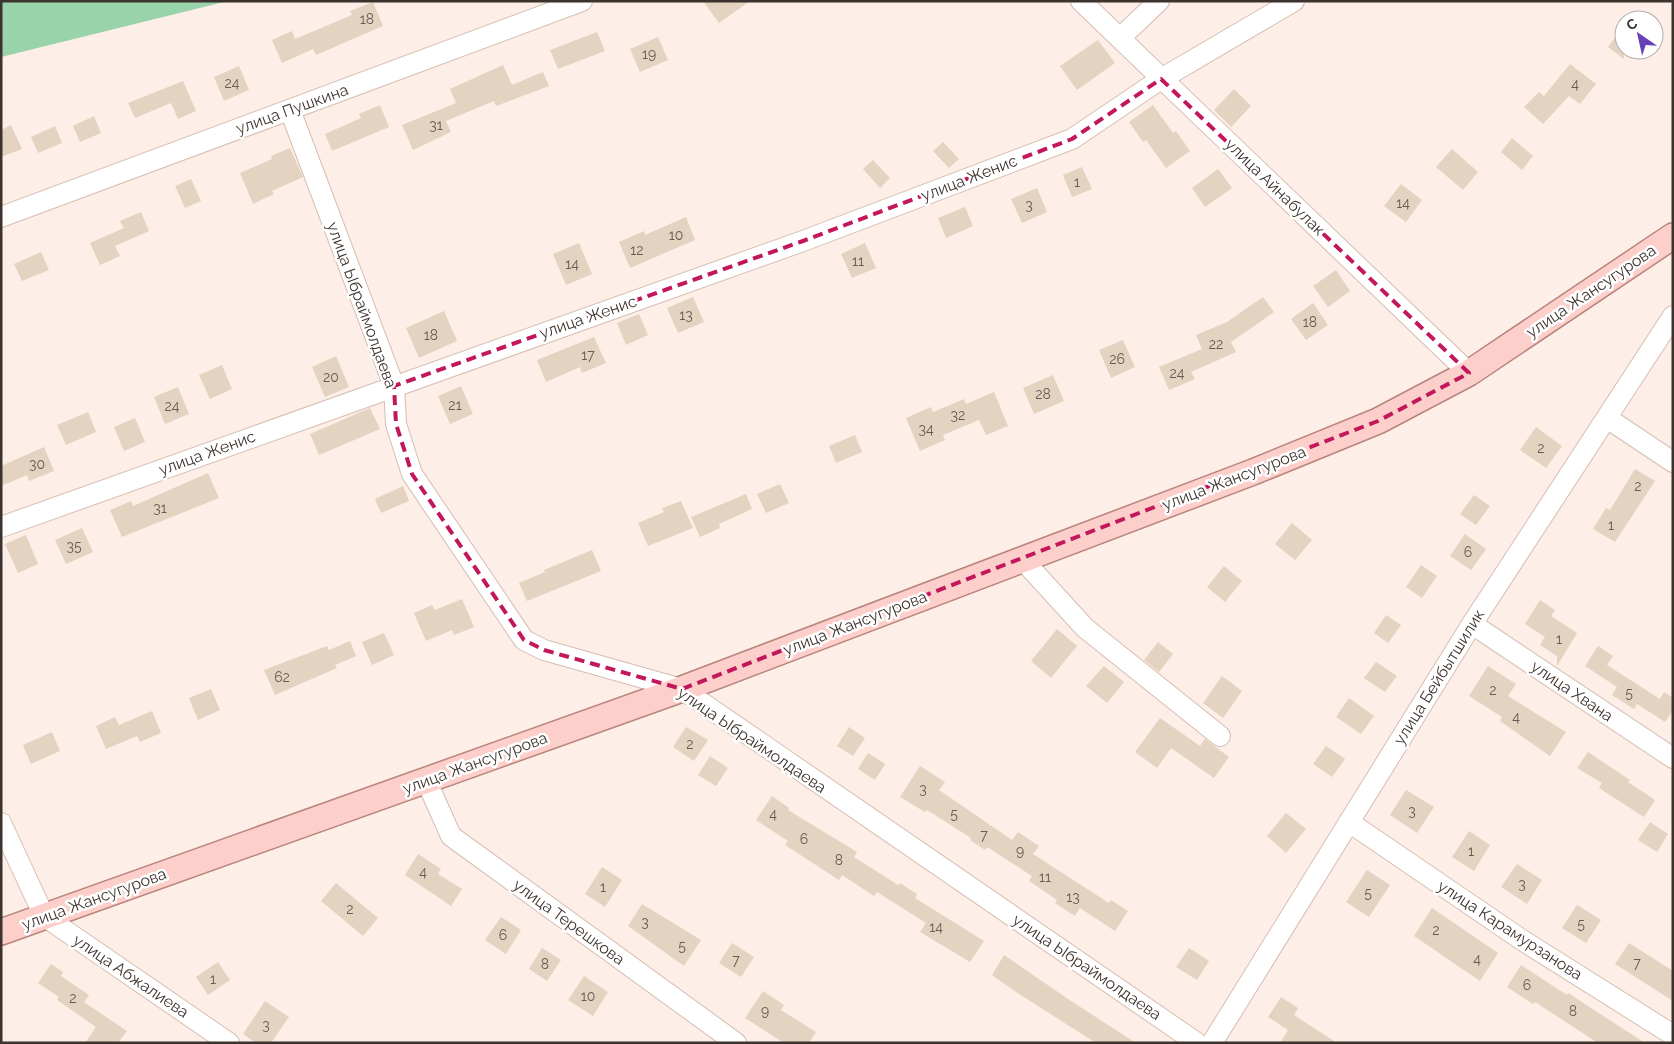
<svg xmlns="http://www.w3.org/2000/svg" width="1674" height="1044" font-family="Raleway,sans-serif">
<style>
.green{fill:#98d3a9}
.building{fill:#e4d3c1}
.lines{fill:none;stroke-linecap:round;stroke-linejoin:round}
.minor-casing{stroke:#d5beb2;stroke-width:22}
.major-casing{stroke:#b8847c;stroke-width:28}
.minor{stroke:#fff;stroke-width:20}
.major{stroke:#fdcfca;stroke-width:25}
.marked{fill:none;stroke:#c2185b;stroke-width:4;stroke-dasharray:10 6;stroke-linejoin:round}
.labels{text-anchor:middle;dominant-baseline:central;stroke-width:5;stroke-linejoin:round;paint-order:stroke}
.number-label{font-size:14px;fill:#665b53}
.street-label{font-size:16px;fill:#3c332e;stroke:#fff}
</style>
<rect width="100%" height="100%" fill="#fdeee7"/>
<!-- green -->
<polygon class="green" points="1,1 228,1 1,57"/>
<!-- building -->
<g class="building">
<polygon points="703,1 750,1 719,23"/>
<polygon points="373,2 383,26 316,55 313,49 282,63 272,40 292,31 295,39 352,15 350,11"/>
<polygon points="1624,25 1624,59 1608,47"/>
<polygon points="597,32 605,51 558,69 550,50"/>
<polygon points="658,37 668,60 640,72 630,49"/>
<polygon points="1098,40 1115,63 1077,90 1060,66"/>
<polygon points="1570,64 1596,84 1580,104 1569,96 1543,124 1524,107 1539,92 1544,96"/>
<polygon points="503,65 512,85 543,72 549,86 496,106 494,101 446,121 451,132 413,150 402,125 456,103 450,89"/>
<polygon points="239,66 249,90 224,101 214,77"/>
<polygon points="183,81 196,111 178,119 171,103 135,118 128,103"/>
<polygon points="1234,89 1251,106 1231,127 1214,110"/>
<polygon points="380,105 389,127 332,151 325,134 361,118 359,114"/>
<polygon points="1153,105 1173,133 1176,131 1190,151 1166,168 1146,140 1143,142 1129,122"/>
<polygon points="94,116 101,133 80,142 73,126"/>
<polygon points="11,125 22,149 1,157 1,130"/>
<polygon points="55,126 62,143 38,153 31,137"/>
<polygon points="1512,138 1533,156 1522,170 1501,152"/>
<polygon points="943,142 959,159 949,168 933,151"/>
<polygon points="290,148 303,177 272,191 274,194 253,204 240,173 272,159 271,156"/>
<polygon points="1452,149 1478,172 1463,190 1436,167"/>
<polygon points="873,160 890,178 880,188 863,169"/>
<polygon points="1082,167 1092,189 1072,197 1063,175"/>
<polygon points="1218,169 1232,188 1205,207 1192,188"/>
<polygon points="191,179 201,201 185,208 175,186"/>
<polygon points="1401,184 1422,200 1406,222 1384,206"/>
<polygon points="1037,188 1047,212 1022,223 1011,199"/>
<polygon points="965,207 973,226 946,238 938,218"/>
<polygon points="141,212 149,231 115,246 120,256 100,265 90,243 124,228 120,221"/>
<polygon points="686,217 695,240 630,268 619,242 644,231 645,235"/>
<polygon points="579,243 592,274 566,285 553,254"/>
<polygon points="865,243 876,268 852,278 841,254"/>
<polygon points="41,252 49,270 22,281 14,264"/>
<polygon points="1336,270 1350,291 1328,307 1313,286"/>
<polygon points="693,297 704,322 678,333 667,308"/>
<polygon points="1263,297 1274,312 1231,342 1236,352 1191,372 1195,379 1169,390 1159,367 1202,349 1196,335 1227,322"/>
<polygon points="1313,303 1328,325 1306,340 1291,319"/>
<polygon points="444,311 457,341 419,358 406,328"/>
<polygon points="639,314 648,335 626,345 617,323"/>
<polygon points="594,337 606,363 582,373 580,367 546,382 537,360"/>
<polygon points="1123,340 1135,367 1111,378 1099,350"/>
<polygon points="336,356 349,387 325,397 312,367"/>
<polygon points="222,365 232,389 210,399 199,375"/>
<polygon points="1053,375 1064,401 1034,414 1023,388"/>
<polygon points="461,386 473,414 450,424 438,396"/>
<polygon points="178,387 189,414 165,424 154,397"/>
<polygon points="994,392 1008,426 986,435 979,420 943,435 945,440 920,451 906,418 931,407 933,412 964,399 966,404"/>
<polygon points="370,408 380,429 319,455 310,434"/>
<polygon points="88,412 96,432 66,445 57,425"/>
<polygon points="135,418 145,442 124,451 114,427"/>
<polygon points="1536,427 1562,446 1546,468 1520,450"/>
<polygon points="855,435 862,452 836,463 829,446"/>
<polygon points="44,447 54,471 29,481 27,475 1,486 1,466"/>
<polygon points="1635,469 1655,481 1615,542 1593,529 1606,508 1610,510"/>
<polygon points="208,473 219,498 122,537 110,510 131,501 133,506"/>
<polygon points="780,484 789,503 766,513 757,494"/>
<polygon points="403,486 409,501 381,513 375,499"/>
<polygon points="746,494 752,509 719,524 720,528 700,537 691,517"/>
<polygon points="1474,495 1490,506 1476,525 1460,514"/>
<polygon points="681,501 693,528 648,546 638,523 664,512 662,508"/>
<polygon points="1292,523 1312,540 1295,560 1275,544"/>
<polygon points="82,528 93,552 66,564 55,540"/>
<polygon points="1465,534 1486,549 1471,570 1450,556"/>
<polygon points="26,535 38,564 18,573 5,544"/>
<polygon points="592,550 601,571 527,601 519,583 545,572 544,570"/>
<polygon points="1421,565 1437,576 1422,598 1406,587"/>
<polygon points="1224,566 1242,581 1225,602 1207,587"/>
<polygon points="462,599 474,627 454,635 452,630 426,641 414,613 432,605 435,610"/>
<polygon points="1540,600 1555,610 1551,616 1577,633 1557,666 1557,656 1540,645 1545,637 1525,624"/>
<polygon points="1386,615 1401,625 1388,643 1374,633"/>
<polygon points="1057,629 1077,646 1051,678 1031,661"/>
<polygon points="384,633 394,655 372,665 362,642"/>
<polygon points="350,641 356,656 335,665 337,668 275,695 264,670 327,646 329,650"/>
<polygon points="1158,642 1173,654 1159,672 1144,660"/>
<polygon points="1598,646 1613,656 1607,665 1660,699 1664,692 1673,698 1673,710 1665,722 1637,704 1634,709 1612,695 1617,687 1585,666"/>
<polygon points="1376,662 1397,676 1385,692 1364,678"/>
<polygon points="1104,666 1124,682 1107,703 1086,686"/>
<polygon points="1488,666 1516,684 1508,696 1566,732 1550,756 1500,721 1502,717 1469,696"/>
<polygon points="1222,676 1242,691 1223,718 1203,703"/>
<polygon points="211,689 220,710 198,720 189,698"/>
<polygon points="1349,698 1374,716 1361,734 1336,717"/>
<polygon points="152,711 161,733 140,742 137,736 106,749 96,726 115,717 119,725"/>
<polygon points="1160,718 1200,746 1205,739 1229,757 1214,778 1171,748 1157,768 1135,752"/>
<polygon points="686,727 708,740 694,761 673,747"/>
<polygon points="849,727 865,738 853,756 837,746"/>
<polygon points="52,732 60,751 31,764 23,745"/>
<polygon points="1326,746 1345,759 1332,777 1313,764"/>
<polygon points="1588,752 1630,780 1628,782 1655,800 1644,817 1599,788 1602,783 1577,768"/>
<polygon points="868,753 885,764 875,780 858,769"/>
<polygon points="710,756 728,768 716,786 698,775"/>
<polygon points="920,766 945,782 939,790 1012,840 1018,832 1039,846 1033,854 1109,903 1111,900 1128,911 1115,931 1080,908 1075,916 1055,903 1057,900 1029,881 1032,876 987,847 985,850 970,840 971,838 927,810 925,812 900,797"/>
<polygon points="1406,790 1434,807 1417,833 1390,815"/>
<polygon points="772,796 789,808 788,810 857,852 854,857 898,885 900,883 917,894 915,898 984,941 970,962 920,932 926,923 877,892 874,896 842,875 839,880 785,845 788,841 756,820"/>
<polygon points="1286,813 1306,829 1286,853 1267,836"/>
<polygon points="1650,822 1668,834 1657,852 1638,840"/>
<polygon points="1469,831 1490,845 1474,871 1452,857"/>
<polygon points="418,854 441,869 438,874 462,889 451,906 405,875"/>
<polygon points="1517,864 1542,880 1527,904 1501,887"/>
<polygon points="602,867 622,880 605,907 585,894"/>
<polygon points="1367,870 1390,885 1369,917 1346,902"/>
<polygon points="336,883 378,918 363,936 321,901"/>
<polygon points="642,904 701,940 684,966 628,926"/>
<polygon points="1577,905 1601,920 1586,943 1562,928"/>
<polygon points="1432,908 1498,953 1480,981 1414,936"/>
<polygon points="501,917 521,930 506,954 485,940"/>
<polygon points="732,943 754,957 741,977 719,963"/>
<polygon points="1629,943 1673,971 1673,1001 1615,964"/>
<polygon points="542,948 561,960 547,981 529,969"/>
<polygon points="1189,948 1209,961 1197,980 1176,967"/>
<polygon points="1004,955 1071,1001 1136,1043 1096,1043 1019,994 992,975"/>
<polygon points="218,962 230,980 208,995 196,977"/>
<polygon points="51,964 63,972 61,976 89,995 84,1002 127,1031 118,1043 85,1043 96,1027 57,1000 59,997 38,983"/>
<polygon points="1521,965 1567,995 1568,993 1645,1043 1598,1043 1535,1002 1533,1004 1507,987"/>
<polygon points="584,976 608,992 593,1016 568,1000"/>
<polygon points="763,991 784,1005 781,1010 816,1032 809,1043 784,1043 745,1018"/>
<polygon points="1281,997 1298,1008 1294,1015 1337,1043 1280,1043 1288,1030 1268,1017"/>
<polygon points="265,1001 289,1017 271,1043 256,1043 243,1034"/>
</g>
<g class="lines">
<defs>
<g id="minor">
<polyline points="1081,1 1469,373"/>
<polyline points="1120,38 1159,1"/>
<polyline points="290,110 394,386 396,424 412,474 524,640 544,650 682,689 1197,1043"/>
<polyline points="1,217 582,1"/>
<polyline points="1607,418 1673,462"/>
<polyline points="1,527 803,241 1072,139 1161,79 1294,1"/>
<polyline points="1022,559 1085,628 1220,736"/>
<polyline points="1472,624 1673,758"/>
<polyline points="426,780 451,836 736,1043"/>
<polyline points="1349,822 1522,940 1673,1035"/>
<polyline points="1,823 44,916 229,1043"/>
<polyline points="1212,1043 1472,624 1673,316"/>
</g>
<polyline id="major" points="1,932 682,689 1253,472 1378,421 1469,373 1673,236"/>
</defs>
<!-- minor casing -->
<use href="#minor" class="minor-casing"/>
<!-- major casing -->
<use href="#major" class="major-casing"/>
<!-- minor -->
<use href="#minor" class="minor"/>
<!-- major -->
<use href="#major" class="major"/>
</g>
<!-- marked area -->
<path class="marked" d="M1161,79L1469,373L1378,421L682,689L544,650L524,640L412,474L396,424L394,386L803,241L1072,139Z"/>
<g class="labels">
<!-- number labels -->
<g class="number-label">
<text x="367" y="19">18</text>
<text x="649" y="54">19</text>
<text x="232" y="83">24</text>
<text x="1575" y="84">4</text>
<text x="436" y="125">31</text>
<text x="1077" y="182">1</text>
<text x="1403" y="203">14</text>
<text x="1029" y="205">3</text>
<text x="676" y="235">10</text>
<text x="637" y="250">12</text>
<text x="858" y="261">11</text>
<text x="572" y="264">14</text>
<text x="686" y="315">13</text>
<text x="1310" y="322">18</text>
<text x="431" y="335">18</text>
<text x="1216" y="344">22</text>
<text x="588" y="355">17</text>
<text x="1117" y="359">26</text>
<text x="1177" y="373">24</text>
<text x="331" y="377">20</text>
<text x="1043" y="394">28</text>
<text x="455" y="405">21</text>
<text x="172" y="406">24</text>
<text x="958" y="415">32</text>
<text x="926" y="429">34</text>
<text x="1541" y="448">2</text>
<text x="37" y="464">30</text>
<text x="1638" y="486">2</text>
<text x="160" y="508">31</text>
<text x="1611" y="525">1</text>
<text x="74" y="546">35</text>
<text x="1468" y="552">6</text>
<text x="1559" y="639">1</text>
<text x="282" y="677">62</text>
<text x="1493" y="690">2</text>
<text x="1629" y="693">5</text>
<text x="1516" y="717">4</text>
<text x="690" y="744">2</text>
<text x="923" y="789">3</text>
<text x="1412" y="811">3</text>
<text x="773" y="814">4</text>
<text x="954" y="814">5</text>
<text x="984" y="835">7</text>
<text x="804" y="839">6</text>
<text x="1020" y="851">9</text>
<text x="1471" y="851">1</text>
<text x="839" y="860">8</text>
<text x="423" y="872">4</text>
<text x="1045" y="877">11</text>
<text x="1522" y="884">3</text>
<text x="603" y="887">1</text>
<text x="1368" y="893">5</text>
<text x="1073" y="897">13</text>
<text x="350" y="909">2</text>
<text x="645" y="922">3</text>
<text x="1581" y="924">5</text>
<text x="936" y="927">14</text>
<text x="1436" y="930">2</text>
<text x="503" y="935">6</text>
<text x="682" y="946">5</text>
<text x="1477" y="959">4</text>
<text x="736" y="960">7</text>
<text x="1637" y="963">7</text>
<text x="545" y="964">8</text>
<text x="213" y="979">1</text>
<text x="1527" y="985">6</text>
<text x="588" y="996">10</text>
<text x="73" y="998">2</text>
<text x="765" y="1011">9</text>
<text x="1573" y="1011">8</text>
<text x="266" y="1025">3</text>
</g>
<!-- street labels -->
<g class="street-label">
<text transform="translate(292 109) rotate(-20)">улица Пушкина</text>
<text transform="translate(969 178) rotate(-21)">улица Женис</text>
<text transform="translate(1275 187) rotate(44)">улица Айнабулак</text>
<text transform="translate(1591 291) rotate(-34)">улица Жансугурова</text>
<text transform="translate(362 305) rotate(70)">улица Ыбраймолдаева</text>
<text transform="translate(588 317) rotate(-19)">улица Женис</text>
<text transform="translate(207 453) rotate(-20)">улица Женис</text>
<text transform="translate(1234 478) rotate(-21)">улица Жансугурова</text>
<text transform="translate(855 623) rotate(-21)">улица Жансугурова</text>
<text transform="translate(1439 677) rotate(-58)">улица Бейбытшилик</text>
<text transform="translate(1572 691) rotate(34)">улица Хвана</text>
<text transform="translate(752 740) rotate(34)">улица Ыбраймолдаева</text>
<text transform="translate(475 763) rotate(-20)">улица Жансугурова</text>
<text transform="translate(94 899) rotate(-20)">улица Жансугурова</text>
<text transform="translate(569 922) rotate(36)">улица Терешкова</text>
<text transform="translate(1510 930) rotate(33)">улица Карамурзанова</text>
<text transform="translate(1087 967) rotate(34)">улица Ыбраймолдаева</text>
<text transform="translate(131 976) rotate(34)">улица Абжалиева</text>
</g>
</g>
<!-- border -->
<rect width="1674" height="1044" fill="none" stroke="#3c332e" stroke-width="5"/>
<!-- north arrow -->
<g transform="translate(1639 35) rotate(326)"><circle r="24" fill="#ffffff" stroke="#b1adab"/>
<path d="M0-4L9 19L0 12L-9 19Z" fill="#6540b8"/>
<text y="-8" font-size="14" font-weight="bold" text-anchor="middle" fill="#3c332e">С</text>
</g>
</svg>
